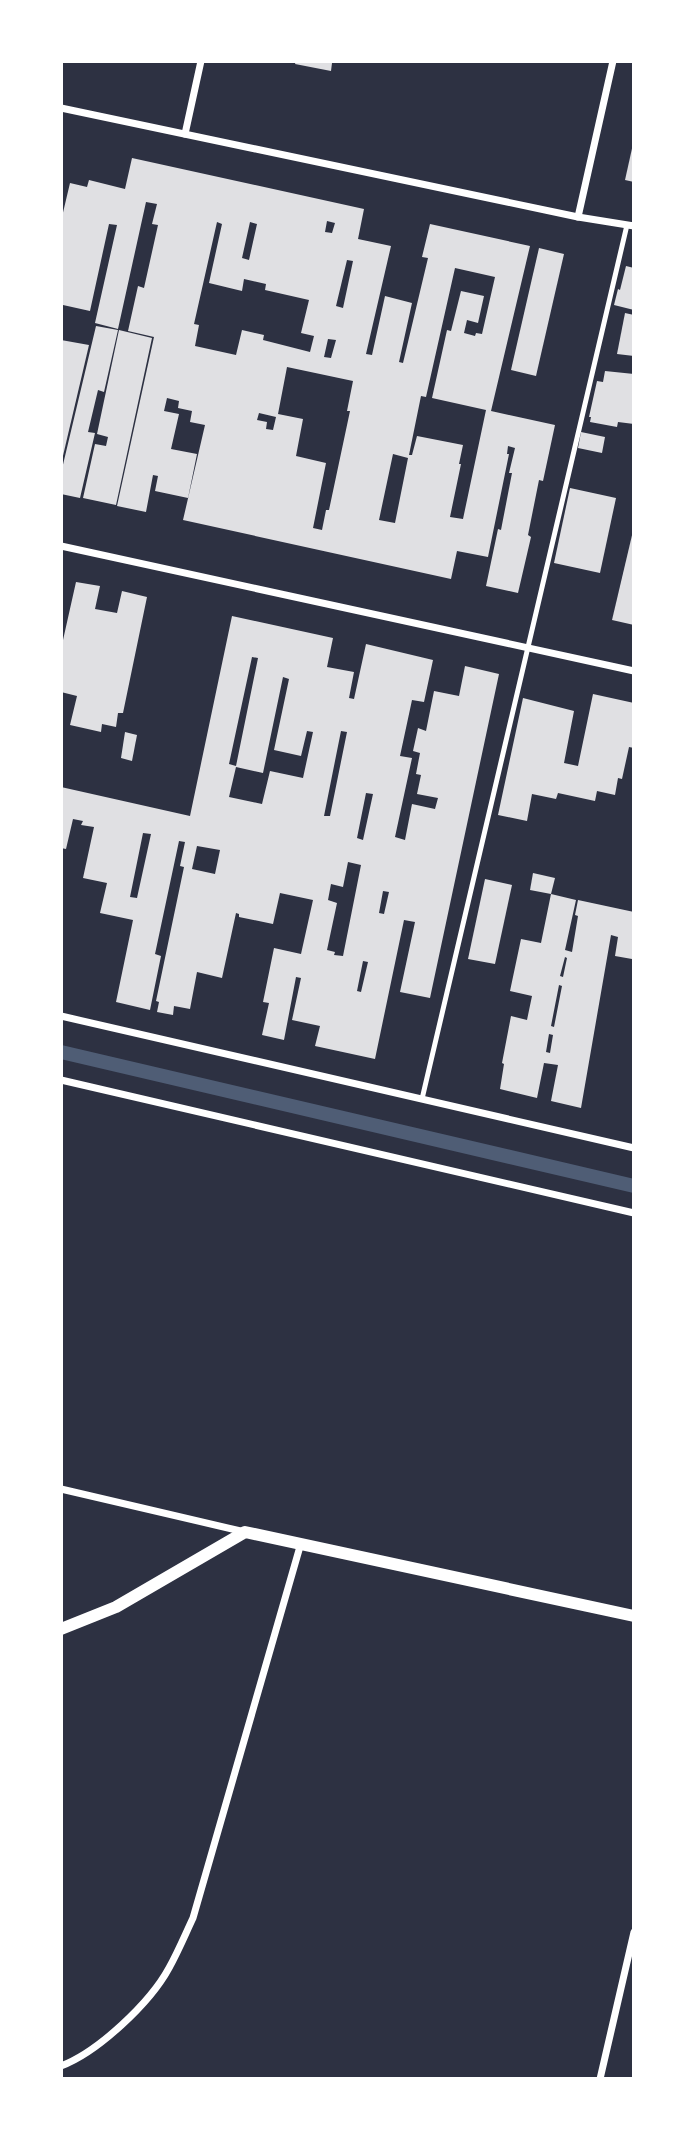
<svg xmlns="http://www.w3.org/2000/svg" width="695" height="2140" font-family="'Archivo Narrow',sans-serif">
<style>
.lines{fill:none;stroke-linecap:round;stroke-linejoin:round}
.stream{stroke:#4f5d75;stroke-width:14}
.building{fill:#e0e0e3;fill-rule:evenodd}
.service{stroke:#fff;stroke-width:5}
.minor{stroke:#fff;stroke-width:7}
.tertiary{stroke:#fff;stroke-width:12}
</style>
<rect width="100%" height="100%" fill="#2d3142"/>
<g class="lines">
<!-- stream -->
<polyline class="stream" points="61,1052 634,1186"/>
</g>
<!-- building -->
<g class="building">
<polygon points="296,61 323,61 332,63 331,71 295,64"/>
<polygon points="633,144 634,144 634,182 625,180"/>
<path d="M132,158L364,209L358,239L391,246L366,354L372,355L385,296L412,303L399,362L403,363L428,258L422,257L430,224L530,246L491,411L555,425L543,481L539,480L528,535L531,537L518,593L486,586L498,529L501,530L512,473H509L515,448L508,446L507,454H509L488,557L457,551L451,579L183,520L205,425L190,422L192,411L178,408L179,401L167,398L164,411L179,414L171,449L197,454L188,498L155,491L158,476L153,475L146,512L117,506L154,337L128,331L138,286L144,288L158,225L152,224L157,204L146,202L118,329L95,323L117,225L109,224L90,311L63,305V302L61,301V221L70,183L87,187L89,180L125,189ZM327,221L335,223L332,233L325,232ZM217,222L222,224L209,283L242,291L244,279L266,284L265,290L309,300L301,333L314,336L310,352L263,340L264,335L242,330L236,355L195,346L199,325L194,324ZM250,222L257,224L249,260L242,258ZM347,260L353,261L343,308L336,306ZM455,268L495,277L482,334L476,333L475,336L464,333L467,320L478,323L484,296L461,291L451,331L447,330L432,398L486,410L463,519L450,517L461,464H459L463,445L417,436L412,455H409L421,396L426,397ZM328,339L336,340L331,358L324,357ZM287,367L353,381L347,411H350L329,510H326L322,530L313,528L326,463L296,456L303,419L278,414ZM259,413L276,417L273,430L266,429L267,422L257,420ZM393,454L408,458L395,523L379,520Z"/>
<polygon points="539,248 564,254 536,376 511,370"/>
<polygon points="626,266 634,268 634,310 614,305 618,289 620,290"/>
<polygon points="625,313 634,315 634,356 617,354"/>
<polygon points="96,326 118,330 104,392 98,390 88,432 95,433 80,498 61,494 61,473"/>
<polygon points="119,330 152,338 116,505 83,498 95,444 106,446 108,437 97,434"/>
<polygon points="61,340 89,345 62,460 61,460"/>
<polygon points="605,371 634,374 634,424 618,422 617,427 590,422 591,417 589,417 597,381 603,382"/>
<polygon points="581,432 605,437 602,453 578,448"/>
<polygon points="570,488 616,498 600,573 554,563"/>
<polygon points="633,531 634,531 634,625 612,620"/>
<polygon points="76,582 100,586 95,609 117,613 122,591 147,597 123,713 118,713 116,727 102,724 101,732 70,725 77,696 61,692 61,649"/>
<path d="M232,616L333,638L327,667L354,672L349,698L354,699L366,644L433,660L424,702L412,700L400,756L412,758L395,837L405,840L412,804L435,809L438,798L417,794L421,775L416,774L420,753L413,751L418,728L426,731L434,691L459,696L465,666L499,674L430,998L400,992L415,922L404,920L375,1059L315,1046L320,1026L292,1020L301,978L296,977L284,1040L262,1035L269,1003L263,1002L274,948L301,954L313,900L280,893L273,924L239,917V914L236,913L222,978L197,972L190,1009L174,1006L173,1015L157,1012L159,1002L156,1001L184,867L180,866L185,842L179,841L155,954L161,956L150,1010L116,1002L133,920L100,913L107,883L83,878L94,827L81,825L83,821L73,819L66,849L61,848V787L190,816ZM252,657L258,658L236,766L229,764ZM283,677L289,679L274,750L301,756L307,731L313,732L303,778L270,771L262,804L229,797L236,767L263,773ZM341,731L347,732L330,816H324ZM366,793L373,794L363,840L357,838ZM143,833L151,834L137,898L130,897ZM197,846L220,850L215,874L192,869ZM348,862L361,865L343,956L334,955L335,952L327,950L337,903L328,900L331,884L343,887ZM383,891L389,892L384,914L379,913ZM363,961L368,962L361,992L357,991Z"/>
<polygon points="593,694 634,703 634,748 629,747 622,779 618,778 615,795 597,791 595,801 558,793 556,799 532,794 527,821 498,815 523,698 574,711 564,763 578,766"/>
<polygon points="125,732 137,735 132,761 121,758"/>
<polygon points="533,873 555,878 551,894 530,890"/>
<polygon points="485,879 512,885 495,964 468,959"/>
<path d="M551,894L576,900L565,950L572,952L578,916L575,915L578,900L634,912L632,959L615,956L618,937L611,935L581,1108L551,1101L558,1065L544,1063L537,1098L500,1089L504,1064L502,1063L511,1016L527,1020L532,996L510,991L521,939L541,943ZM565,957L567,958L563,977L560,976ZM559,985L562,986L554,1027L551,1026ZM549,1034L553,1035L550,1053L546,1052Z"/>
</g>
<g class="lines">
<!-- service -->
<polyline class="service" points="422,1099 627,225"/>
<!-- minor -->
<g class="minor">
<polyline points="61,108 578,217 634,226"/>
<polyline points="185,134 201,61"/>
<polyline points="578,217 613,61"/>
<polyline points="61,546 634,671"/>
<polyline points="61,1016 634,1148"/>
<polyline points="61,1080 634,1213"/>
<polyline points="61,1489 245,1532"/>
<path d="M61,2066C98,2052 150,2003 169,1968C178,1952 185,1935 193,1918L301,1543"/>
<polyline points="600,2079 634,1932"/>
</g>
<!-- tertiary -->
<polyline class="tertiary" points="61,1629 116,1607 245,1532 634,1616"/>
</g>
<!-- border -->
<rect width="695" height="2140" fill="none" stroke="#ffffff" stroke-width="126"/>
</svg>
